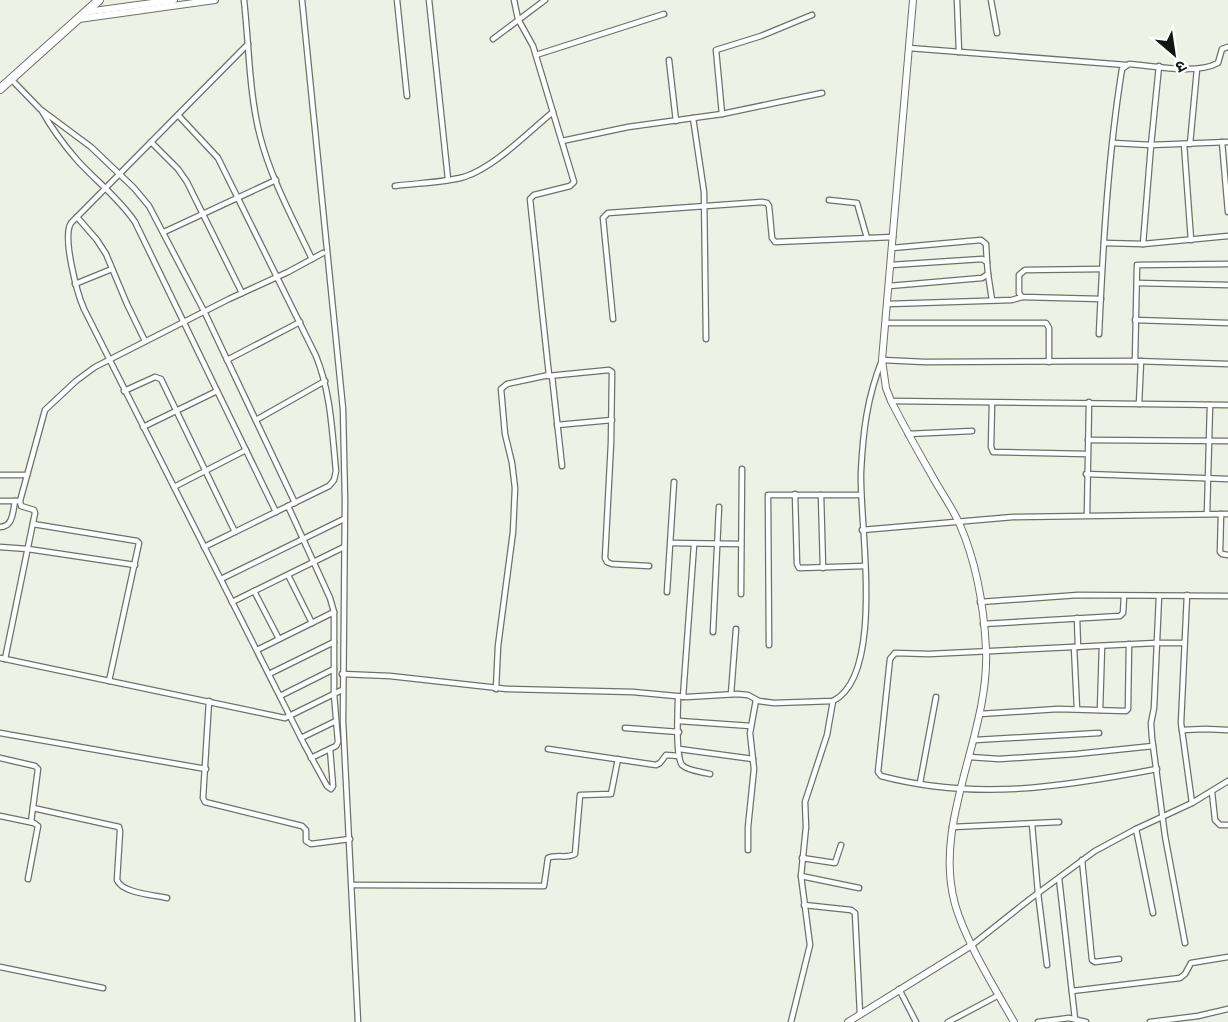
<svg xmlns="http://www.w3.org/2000/svg" width="1228" height="1022" font-family="Arial,'Noto Sans Devanagari',sans-serif">
<style>
.lines{fill:none;stroke-linecap:round;stroke-linejoin:round}
.minor-casing{stroke:#6e7167;stroke-width:7}
.tertiary-casing{stroke:#6e7167;stroke-width:8}
.trunk-casing{stroke:#6e7167;stroke-width:10}
.minor{stroke:#fff;stroke-width:4.5}
.tertiary{stroke:#fff;stroke-width:6}
.trunk{stroke:#fff;stroke-width:8}
</style>
<rect width="100%" height="100%" fill="#eef2e6"/>
<g class="lines">
<defs>
<g id="minor">
<path d="M244,0C249,45 249,93 260,136C271,179 293,219 312,259"/>
<polyline points="302,0 343,409 345,501 343,721 358,1022"/>
<polyline points="397,0 407,96"/>
<polyline points="429,0 448,179"/>
<polyline points="957,0 959,52"/>
<polyline points="991,0 997,33"/>
<polyline points="493,39 545,0"/>
<path d="M248,44L71,223C62,237 77,293 84,309L304,744L327,786L331,789L333,786L330,749"/>
<polyline points="909,48 1126,65"/>
<polyline points="536,55 664,14"/>
<polyline points="669,60 676,121"/>
<polyline points="11,79 40,109 91,147 134,188 149,206 204,311 295,503"/>
<path d="M42,111C52,129 64,145 77,160C96,181 119,198 135,222L276,512"/>
<polyline points="722,114 716,50 761,36 812,15"/>
<path d="M178,115L218,158L316,356C331,393 332,432 336,471L334,480L329,486L204,547"/>
<polyline points="693,118 704,192 706,339"/>
<polyline points="562,141 628,127 722,114 822,93"/>
<polyline points="151,142 178,169 187,182 242,293"/>
<polyline points="1222,142 1228,212"/>
<polyline points="1113,143 1151,145 1159,66"/>
<polyline points="1184,144 1191,240"/>
<polyline points="1190,144 1197,69"/>
<path d="M395,186C417,183 442,183 464,177C495,167 527,133 553,112"/>
<polyline points="829,200 857,203 867,238"/>
<polyline points="77,217 97,240 106,254 127,304 145,341"/>
<polyline points="164,232 276,180"/>
<polyline points="1104,243 1143,244 1228,236"/>
<polyline points="1143,244 1151,145 1228,142"/>
<polyline points="892,248 981,240 986,244 987,262"/>
<polyline points="988,274 992,300"/>
<polyline points="1137,283 1228,285"/>
<polyline points="75,284 112,269"/>
<polyline points="889,286 982,278 988,274 987,262 982,259 891,265"/>
<polyline points="1101,299 1022,297 1019,293 1019,275 1025,270 1102,269"/>
<polyline points="888,304 1012,300 1022,297"/>
<polyline points="613,319 603,218 608,213 762,202 767,203 769,206 772,238 775,242 893,237"/>
<polyline points="1135,320 1228,323"/>
<polyline points="885,323 1046,323 1049,328 1049,362"/>
<path d="M1099,334C1103,246 1108,156 1122,69L1129,64C1155,66 1195,75 1218,63L1222,49L1228,47"/>
<polyline points="227,360 300,322"/>
<polyline points="1135,361 1137,265 1228,264"/>
<polyline points="548,376 609,370 612,372 611,443 605,558 607,562 612,564 649,566"/>
<polyline points="552,376 562,466"/>
<polyline points="124,391 155,377 161,379 235,532"/>
<polyline points="891,401 1228,405"/>
<polyline points="992,403 991,447 993,452 1087,454"/>
<polyline points="1139,404 1141,361"/>
<polyline points="256,420 325,381"/>
<polyline points="557,425 612,420"/>
<polyline points="143,427 217,391"/>
<polyline points="908,434 972,431"/>
<polyline points="1088,440 1228,441"/>
<polyline points="1086,474 1228,479"/>
<polyline points="0,475 27,475"/>
<polyline points="174,487 246,450"/>
<polyline points="795,494 797,564 799,568 865,566"/>
<polyline points="821,495 823,568"/>
<polyline points="0,501 18,501"/>
<polyline points="288,506 330,598 334,612 334,694 338,742 336,746 311,758"/>
<polyline points="1207,514 1210,405"/>
<polyline points="1221,514 1220,552 1222,554 1228,555"/>
<polyline points="1087,515 1089,402"/>
<polyline points="33,524 137,541 139,543 109,681"/>
<path d="M0,527C13,527 13,511 15,501"/>
<polyline points="862,530 1013,517 1228,514"/>
<polyline points="671,543 741,544"/>
<polyline points="0,547 28,549 135,565"/>
<polyline points="288,575 312,623"/>
<polyline points="221,579 344,519"/>
<polyline points="254,591 279,639"/>
<polyline points="667,592 674,482"/>
<polyline points="741,594 742,469"/>
<polyline points="1187,595 1181,723 1192,803"/>
<polyline points="1159,596 1154,708 1151,723 1152,738 1165,836 1185,943"/>
<polyline points="232,602 344,547"/>
<polyline points="980,602 1078,595 1228,596"/>
<polyline points="1077,618 1078,647"/>
<polyline points="983,624 1120,616 1123,613 1124,596"/>
<polyline points="713,632 719,507"/>
<polyline points="769,645 768,495 861,495"/>
<polyline points="1074,647 1077,709"/>
<polyline points="257,650 334,612"/>
<polyline points="0,658 285,718 342,690"/>
<polyline points="5,659 35,513 34,510 21,506 20,501 45,410 76,381 95,367 229,299 288,272 323,253"/>
<polyline points="269,674 334,642"/>
<path d="M342,674L390,676L507,689L633,692L687,697L737,694L748,695L759,701L774,703L833,701C886,675 859,522 861,472C863,431 867,398 882,360L925,362L1135,361L1228,364"/>
<polyline points="496,689 498,646 513,532 515,488 512,463 505,434 501,389 507,384 549,375 530,199 534,195 570,186 574,182 533,46 518,19 514,0"/>
<polyline points="731,694 736,629"/>
<polyline points="280,696 334,669"/>
<path d="M678,697C678,709 675,756 682,765C688,771 703,772 710,774"/>
<polyline points="683,697 694,545"/>
<polyline points="209,701 203,798 205,802 302,826 306,830 306,841 311,844 350,839"/>
<polyline points="1100,710 1102,646"/>
<polyline points="980,714 1058,709 1126,711 1128,709 1129,644"/>
<polyline points="679,721 751,726"/>
<polyline points="625,728 679,732"/>
<polyline points="1182,730 1205,729 1228,730"/>
<polyline points="0,733 206,769"/>
<polyline points="301,738 336,721"/>
<polyline points="975,740 1099,733"/>
<polyline points="548,749 656,765 660,763 666,755 679,756"/>
<polyline points="679,749 753,759"/>
<polyline points="970,757 999,759 1076,754 1153,746"/>
<polyline points="0,758 35,766 38,769 31,822"/>
<path d="M1157,769C1062,787 976,801 881,776L878,772L890,659L895,653L929,654L1156,643H1184"/>
<polyline points="920,783 936,697"/>
<polyline points="1212,792 1215,820 1220,825 1228,825"/>
<path d="M33,808L119,827L120,831L117,880C122,893 154,895 167,898"/>
<polyline points="0,816 34,823 38,826 28,879"/>
<polyline points="1032,824 1038,893 1047,965"/>
<polyline points="952,827 1059,822"/>
<polyline points="1136,829 1153,913"/>
<polyline points="748,850 748,827 754,769 750,733 756,700"/>
<polyline points="802,858 835,863 841,845"/>
<polyline points="1082,860 1092,960 1095,962 1119,959"/>
<polyline points="801,876 859,888"/>
<polyline points="1059,878 1075,1019"/>
<path d="M352,885L544,886L548,858C557,854 567,859 575,854L580,795L611,794L618,759"/>
<polyline points="804,905 851,910 855,913 860,1014"/>
<polyline points="972,945 1030,899 1095,851 1136,829 1192,803 1228,781"/>
<polyline points="0,967 103,988"/>
<polyline points="899,989 916,1022"/>
<polyline points="1072,991 1180,978 1185,974 1191,963 1228,957"/>
<polyline points="791,1022 810,945 801,876 806,827 805,802 827,735 833,701"/>
<polyline points="948,1022 999,995"/>
<polyline points="1038,1022 1069,1018 1086,1022"/>
<polyline points="1150,1022 1198,1016 1228,1009"/>
</g>
<g id="tertiary">
<path d="M913,0L882,360L886,388L891,401C905,428 920,455 935,481C943,495 953,509 960,525C976,562 984,608 986,649C990,735 932,821 955,904C965,940 995,989 1014,1022"/>
<polyline points="86,12 174,0"/>
<polyline points="79,19 215,0"/>
<polyline points="848,1022 972,945"/>
</g>
<polyline id="trunk" points="0,89 99,0"/>
</defs>
<!-- minor casing -->
<use href="#minor" class="minor-casing"/>
<!-- tertiary casing -->
<use href="#tertiary" class="tertiary-casing"/>
<!-- trunk casing -->
<use href="#trunk" class="trunk-casing"/>
<!-- minor -->
<use href="#minor" class="minor"/>
<!-- tertiary -->
<use href="#tertiary" class="tertiary"/>
<!-- trunk -->
<use href="#trunk" class="trunk"/>
</g>
<!-- north arrow -->
<g transform="translate(1174 54) rotate(151)" stroke="#ffffff" stroke-width="4.5" paint-order="stroke">
<path d="M0-4.5L10 22L0 15L-10 22Z" fill="#141611"/>
<text y="-9" font-size="16" font-weight="bold" text-anchor="middle" fill="#141611">उ</text>
</g>
</svg>
